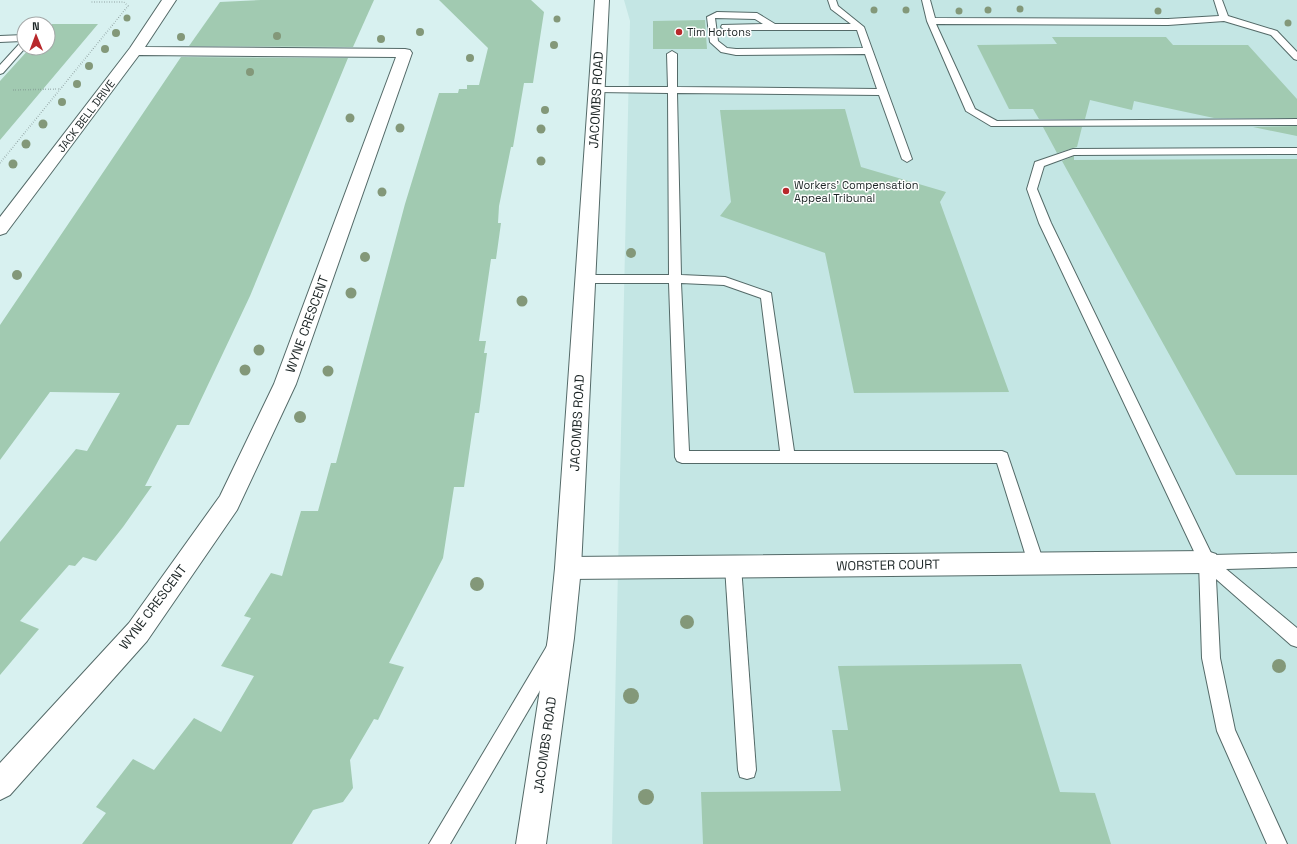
<svg xmlns="http://www.w3.org/2000/svg" width="1297" height="844" font-family="'Space Grotesk',sans-serif">
<style>
.built{fill:#c4e6e4}
.building{fill:#a1cab1}
.lines{fill:none;stroke-linecap:round;stroke-linejoin:round}
.lane-casing{stroke:#546a68;stroke-width:2}
.street-casing{stroke:#546a68;stroke-width:2}
.secondary-casing{stroke:#546a68;stroke-width:2}
.path{stroke:#788888;stroke-width:1.5;stroke-dasharray:0.5 2;stroke-linecap:butt}
.lane{fill:#fff;fill-rule:evenodd}
.street{fill:#fff;fill-rule:evenodd}
.secondary{fill:#fff;fill-rule:evenodd}
.tree{fill:#839879}
.poi-dot{fill:#b8282b;stroke:#fff;stroke-width:1.5}
.labels{text-anchor:middle;dominant-baseline:central;stroke-width:3;stroke-linejoin:round;paint-order:stroke}
.far-poi-label{font-size:11px;fill:#1c2525;stroke:#fff;text-anchor:start}
.far-street-label{font-size:11px;fill:#1c2525;stroke:#fff}
.street-label{font-size:13px;fill:#1c2525;stroke:#fff}
</style>
<rect width="100%" height="100%" fill="#d8f1f0"/>
<!-- built -->
<polygon class="built" points="624,0 1297,0 1297,844 612,844 630,21"/>
<!-- building -->
<g class="building">
<polygon points="261,0 374,0 353,47 189,46 220,2"/>
<polygon points="439,0 531,0 544,12 533,83 524,83 513,147 511,147 499,206 498,223 501,223 496,259 491,259 479,341 486,341 484,353 487,353 479,413 475,413 464,487 454,487 443,558 389,663 404,667 378,720 374,719 350,760 353,788 343,802 313,810 292,844 82,844 106,813 96,807 133,759 154,770 194,718 221,732 254,676 221,666 251,618 244,616 271,573 282,576 301,511 318,511 331,463 336,463 405,204 439,93 458,93 459,89 467,89 467,85 479,85 488,48"/>
<polygon points="705,20 707,49 653,49 653,21"/>
<polygon points="52,24 98,24 0,140 0,81 30,48 48,48 48,29"/>
<polygon points="1052,37 1166,37 1173,45 1248,45 1297,99 1297,118 1214,118 1134,101 1132,110 1090,100 1085,119 1039,119 1033,109 1009,109 977,45 1057,44"/>
<polygon points="181,57 348,58 250,296 189,425 177,425 145,486 152,486 123,527 96,561 83,557 75,566 69,565 20,621 39,629 0,675 0,542 76,449 87,451 120,393 50,392 0,460 0,325"/>
<polygon points="845,109 861,167 946,192 940,202 1009,392 854,393 825,253 720,216 731,202 720,110"/>
<polygon points="1297,126 1297,136 1253,127"/>
<polygon points="1043,127 1082,127 1077,147 1057,153"/>
<polygon points="1074,156 1074,160 1297,159 1297,475 1236,475 1062,161"/>
<polygon points="1021,664 1060,792 1095,793 1111,844 703,844 701,792 841,791 832,730 848,730 838,666"/>
</g>
<g class="lines">
<defs>
<g id="lane">
<path d="M828,0H836L838,6L864,27L912,159L907,162L902,159L879,95L677,93L681,275L725,277L771,293L794,451H1002L1007,453L1044,563L1042,568L1036,570L1030,568L1028,563L997,463H682L677,461L675,457L669,283H586L580,279L586,275H669L668,93L597,92L592,89L594,87H668L667,54L672,51L677,54V87L877,89L865,54L736,55L721,52L710,42L707,17L717,12L757,13L775,24H851L831,9ZM715,18L755,19L763,24L722,25L721,27L725,30H857L863,48L736,49L727,48L718,41ZM681,283L724,285L761,298L780,451H689Z"/>
<polygon points="922,0 930,0 935,18 1168,19 1219,16 1214,0 1222,0 1228,16 1277,31 1297,52 1297,60 1294,59 1271,35 1224,21 1168,25 936,24 975,109 997,121 1297,119 1297,125 991,126 966,111 927,21"/>
<polygon points="24,35 25,48 3,73 0,74 0,65 22,41 0,42 0,36"/>
<polygon points="1297,148 1297,154 1074,155 1044,166 1037,189 1051,223 1212,555 1297,553 1297,567 1226,569 1297,628 1297,647 1291,645 1216,579 1220,658 1235,730 1287,844 1267,844 1217,731 1202,658 1199,562 1039,223 1027,189 1035,162 1073,149"/>
<polygon points="733,559 739,561 741,566 756,770 754,777 747,779 740,777 738,770 725,566 727,561"/>
<polygon points="553,644 559,646 562,652 559,658 450,844 429,844 547,646"/>
</g>
<g id="street">
<polygon points="162,0 176,0 145,47 405,49 410,50 412,53 296,384 237,510 147,641 10,795 0,800 0,763 129,623 220,496 274,384 396,57 139,55 6,233 0,235 0,217 130,48"/>
<polygon points="1207,551 1216,554 1219,562 1216,570 1207,573 568,579 559,576 555,568 559,560 568,557"/>
</g>
<polygon id="secondary" points="595,0 609,0 581,568 574,638 546,844 516,844 548,638 555,568"/>
</defs>
<!-- lane casing -->
<use href="#lane" class="lane-casing"/>
<!-- street casing -->
<use href="#street" class="street-casing"/>
<!-- secondary casing -->
<use href="#secondary" class="secondary-casing"/>
<!-- path -->
<g class="path">
<polyline points="13,90 60,89"/>
<polyline points="0,163 128,6 124,2 90,2"/>
</g>
<!-- lane -->
<use href="#lane" class="lane"/>
<!-- street -->
<use href="#street" class="street"/>
<!-- secondary -->
<use href="#secondary" class="secondary"/>
</g>
<!-- trees -->
<g class="tree">
<circle cx="1020" cy="9" r="3.5"/>
<circle cx="874" cy="10" r="3.5"/>
<circle cx="906" cy="10" r="3.5"/>
<circle cx="988" cy="10" r="3.5"/>
<circle cx="959" cy="11" r="3.5"/>
<circle cx="1158" cy="11" r="3.5"/>
<circle cx="127" cy="18" r="3.5"/>
<circle cx="557" cy="19" r="3.5"/>
<circle cx="1288" cy="23" r="3.5"/>
<circle cx="420" cy="32" r="4"/>
<circle cx="116" cy="33" r="4"/>
<circle cx="277" cy="36" r="4"/>
<circle cx="181" cy="37" r="4"/>
<circle cx="381" cy="39" r="4"/>
<circle cx="554" cy="45" r="4"/>
<circle cx="105" cy="49" r="4"/>
<circle cx="470" cy="58" r="4"/>
<circle cx="89" cy="66" r="4"/>
<circle cx="250" cy="72" r="4"/>
<circle cx="77" cy="84" r="4"/>
<circle cx="62" cy="102" r="4"/>
<circle cx="545" cy="110" r="4"/>
<circle cx="350" cy="118" r="4.5"/>
<circle cx="43" cy="124" r="4.5"/>
<circle cx="400" cy="128" r="4.5"/>
<circle cx="541" cy="129" r="4.5"/>
<circle cx="26" cy="144" r="4.5"/>
<circle cx="541" cy="161" r="4.5"/>
<circle cx="13" cy="164" r="4.5"/>
<circle cx="382" cy="192" r="4.5"/>
<circle cx="631" cy="253" r="5"/>
<circle cx="365" cy="257" r="5"/>
<circle cx="17" cy="275" r="5"/>
<circle cx="351" cy="293" r="5.5"/>
<circle cx="522" cy="301" r="5.5"/>
<circle cx="259" cy="350" r="5.5"/>
<circle cx="245" cy="370" r="5.5"/>
<circle cx="328" cy="371" r="5.5"/>
<circle cx="300" cy="417" r="6"/>
<circle cx="477" cy="584" r="7"/>
<circle cx="687" cy="622" r="7"/>
<circle cx="1279" cy="666" r="7"/>
<circle cx="631" cy="696" r="8"/>
<circle cx="646" cy="797" r="8"/>
</g>
<!-- markers -->
<g class="poi-dot">
<circle cx="679" cy="32" r="4"/>
<circle cx="786" cy="191" r="4"/>
</g>
<g class="labels">
<!-- far-poi labels -->
<g class="far-poi-label">
<text x="687" y="32">Tim Hortons</text>
<text x="794" y="185">Workers' Compensation<tspan x="794" dy="13">Appeal Tribunal</tspan></text>
</g>
<!-- far-street labels -->
<g class="far-street-label">
<text transform="translate(86 116) rotate(-53)">JACK BELL DRIVE</text>
</g>
<!-- street labels -->
<g class="street-label">
<text transform="translate(596 100) rotate(-87)">JACOMBS ROAD</text>
<text transform="translate(307 324) rotate(-70)">WYNE CRESCENT</text>
<text transform="translate(577 423) rotate(-87)">JACOMBS ROAD</text>
<text transform="translate(888 565) rotate(-1)">WORSTER COURT</text>
<text transform="translate(153 607) rotate(-53)">WYNE CRESCENT</text>
<text transform="translate(545 745) rotate(-82)">JACOMBS ROAD</text>
</g>
</g>
<!-- north arrow -->
<g transform="translate(36 36) rotate(359)"><circle r="19" fill="#ffffff" stroke="#a4a8a8"/>
<path d="M0-3L7 15L0 10L-7 15Z" fill="#b8282b"/>
<text y="-6" font-size="11" font-weight="bold" text-anchor="middle" fill="#1c2525">N</text>
</g>
</svg>
